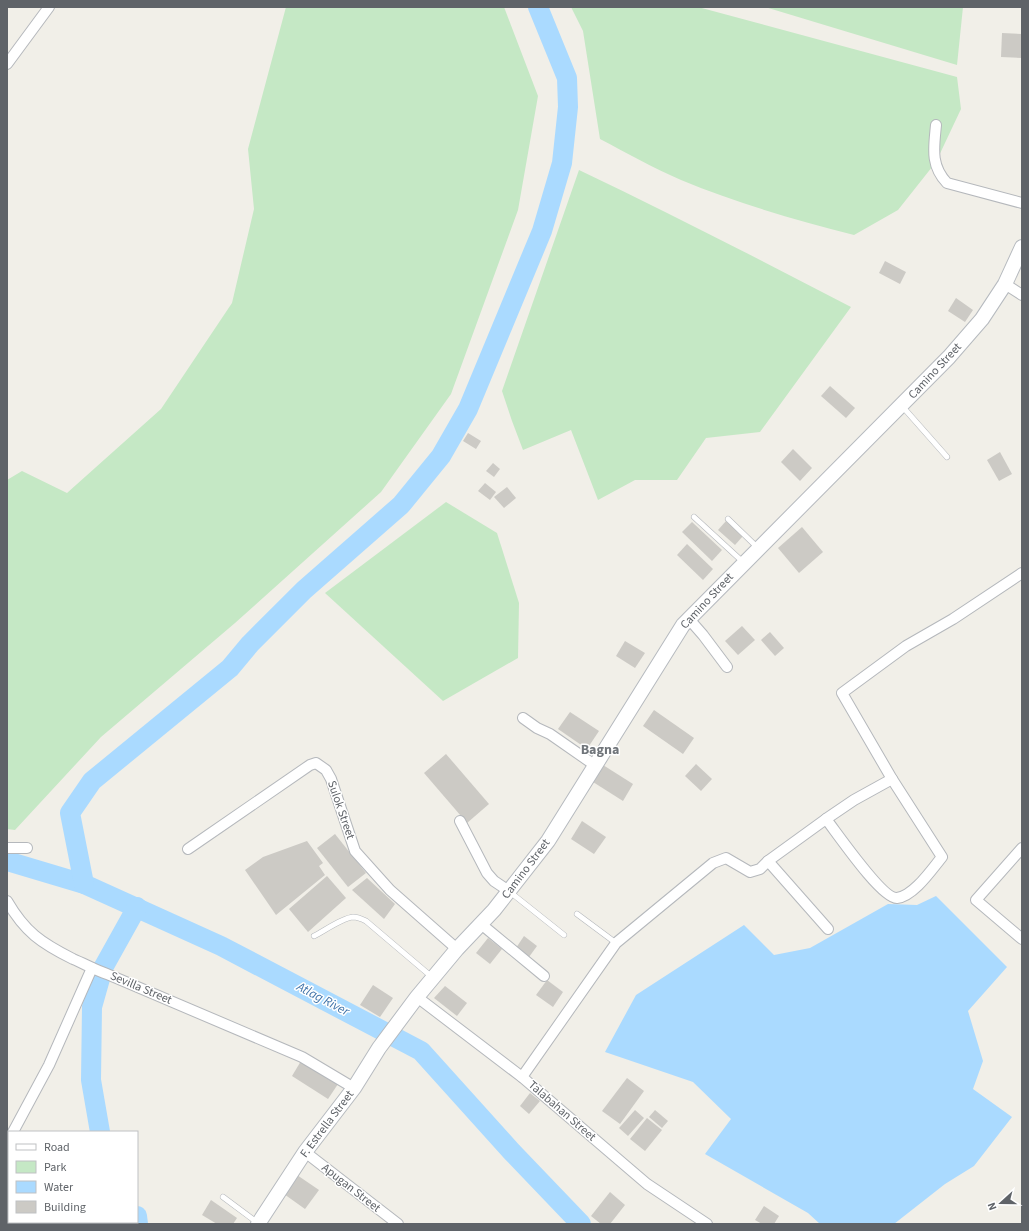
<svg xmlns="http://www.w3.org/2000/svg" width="1029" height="1231" font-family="'Source Sans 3',sans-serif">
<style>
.green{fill:#c5e8c5}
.water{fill:#aadaff}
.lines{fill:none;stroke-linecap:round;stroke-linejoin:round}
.river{stroke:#aadaff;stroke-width:20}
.building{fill:#cccac5}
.service-casing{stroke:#b5b8bc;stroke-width:6}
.minor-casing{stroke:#b5b8bc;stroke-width:12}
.secondary-casing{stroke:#b6babf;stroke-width:16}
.path{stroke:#9cc7a9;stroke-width:2;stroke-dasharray:4 2;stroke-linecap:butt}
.service{stroke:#fff;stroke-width:5}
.minor{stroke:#fff;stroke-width:10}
.secondary{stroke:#fff;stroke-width:14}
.labels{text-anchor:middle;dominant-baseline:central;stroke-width:3;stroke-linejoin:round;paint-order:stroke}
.street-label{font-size:12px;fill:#5f6368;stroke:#fff}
.water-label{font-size:13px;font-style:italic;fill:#4174aa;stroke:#fff}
.quarter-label{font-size:14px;font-weight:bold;fill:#70757a;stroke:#fff}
</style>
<rect width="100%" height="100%" fill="#f1efe8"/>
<!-- green -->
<g class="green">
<polygon points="286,7 504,7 538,96 518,210 451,394 381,492 235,623 101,737 15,830 7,829 7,480 22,471 67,493 161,409 232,303 254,209 248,149"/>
<path d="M571,7H698L957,77L961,109L936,162L898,210L854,235C795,220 737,203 681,180C653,168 627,153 600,139L583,31Z"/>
<polygon points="765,7 963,7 957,65"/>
<path d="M579,170C671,214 761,260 851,307L760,432L706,438L677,480H635L598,500L571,430L523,450L512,421L502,391Z"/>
<polygon points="446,502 497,533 519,603 518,658 443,701 325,593"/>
</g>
<!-- water -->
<polygon class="water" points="936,896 1007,967 968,1011 983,1061 973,1089 1012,1117 974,1166 945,1184 894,1224 820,1224 808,1213 705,1154 731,1119 693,1082 605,1052 636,995 744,925 774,955 810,948 888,904 917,905"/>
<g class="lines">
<!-- river -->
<g class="river">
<polyline points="7,861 84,884 221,946 421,1051 512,1152 581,1224"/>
<polyline points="84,884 70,813 92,781 230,668 250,644 304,590 401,505 441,456 468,409 542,231 562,163 568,107 567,78 538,7"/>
<polyline points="100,1132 91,1080 92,1007 103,968 137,907"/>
<polyline points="137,1216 138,1224"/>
</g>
</g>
<!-- building -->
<g class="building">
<polygon points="1002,33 1022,34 1022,58 1001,57"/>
<polygon points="885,261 906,272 900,284 879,273"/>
<polygon points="956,298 973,310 965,322 948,311"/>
<polygon points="830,386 855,408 846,418 821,396"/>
<polygon points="468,433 481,441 476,449 463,441"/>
<polygon points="793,449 812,468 800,481 781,462"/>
<polygon points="1000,452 1012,474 999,481 987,460"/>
<polygon points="493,463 500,469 494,477 486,471"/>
<polygon points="485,483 496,492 490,500 478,491"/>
<polygon points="507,487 516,498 504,508 494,497"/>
<polygon points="726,521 743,536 735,545 718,530"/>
<polygon points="692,522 722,550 712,561 682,532"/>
<polygon points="802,527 823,552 799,573 778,548"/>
<polygon points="687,544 713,569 703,580 677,555"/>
<polygon points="742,626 755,640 738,655 725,641"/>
<polygon points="770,632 784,648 775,656 761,640"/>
<polygon points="625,641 645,653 635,668 616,656"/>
<polygon points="654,710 694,738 683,754 643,726"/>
<polygon points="570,712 599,731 587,749 558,729"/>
<polygon points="446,754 489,804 467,823 424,773"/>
<polygon points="696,764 712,779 701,791 685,776"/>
<polygon points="603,765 633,784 623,801 593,782"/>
<polygon points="582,821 606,837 594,854 571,839"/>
<polygon points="335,834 366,873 348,887 317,848"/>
<polygon points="307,841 323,863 319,866 325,875 276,915 245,870 263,857"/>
<polygon points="327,876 346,898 308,932 289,909"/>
<polygon points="367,878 395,904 384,919 352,890"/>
<polygon points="524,936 537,946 529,957 516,948"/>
<polygon points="488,938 502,949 490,964 476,953"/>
<polygon points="547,980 563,992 553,1007 536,995"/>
<polygon points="373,985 393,998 380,1017 360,1005"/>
<polygon points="445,986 467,1003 457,1016 434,998"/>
<polygon points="301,1061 338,1084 328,1099 292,1076"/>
<polygon points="627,1078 644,1091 620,1124 602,1111"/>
<polygon points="530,1093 540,1101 529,1114 520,1106"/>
<polygon points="635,1110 644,1118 628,1136 619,1128"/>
<polygon points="655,1110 668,1121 662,1128 649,1117"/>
<polygon points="647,1118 662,1130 645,1151 630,1139"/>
<polygon points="297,1175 319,1190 305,1209 284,1194"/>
<polygon points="610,1192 625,1205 610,1224 601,1224 591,1216"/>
<polygon points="211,1200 237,1218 233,1224 217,1224 202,1215"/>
<polygon points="764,1206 779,1216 774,1224 762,1224 755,1220"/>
</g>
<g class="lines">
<defs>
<g id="service">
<polyline points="902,406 947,457"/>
<polyline points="694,517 743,562"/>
<polyline points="728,519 757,547"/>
<polyline points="510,892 564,935"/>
<polyline points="577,914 616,943"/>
<path d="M314,936C324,931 342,918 353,917C357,917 362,919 366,921L432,977"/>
<polyline points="223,1197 258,1223"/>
</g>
<g id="minor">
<polyline points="7,64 49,7"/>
<path d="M936,125C934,147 930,165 947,183L1022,203"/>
<polyline points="1005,284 1022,295"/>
<polyline points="689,619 703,635 727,667"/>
<polyline points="523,718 537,728 550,734 596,766"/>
<path d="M826,819C837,833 882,899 897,898C914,896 932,869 942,857L892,779"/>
<polyline points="460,821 487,873 494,881 509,891"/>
<polyline points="7,848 27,848"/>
<polyline points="1022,848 976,900 1022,939"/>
<polyline points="188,849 310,765 316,763 326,770 331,779 355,851 390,890 457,949"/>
<polyline points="768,861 828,929"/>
<path d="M7,901C25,932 41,943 73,959C85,964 95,970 107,974L302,1057L354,1088"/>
<polyline points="481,924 544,976"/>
<polyline points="417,997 522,1077 647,1184 707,1224"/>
<polyline points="522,1077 616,943 713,863 726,858 750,872 760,869 768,861 826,819 854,800 892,779 842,693 906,646 953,619 1022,573"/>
<polyline points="13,1132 49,1065 92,968"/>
<polyline points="7,1144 9,1140"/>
<polyline points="305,1152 398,1224"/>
</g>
<polyline id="secondary" points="258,1224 305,1152 354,1088 379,1048 417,997 457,949 494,910 548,841 683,625 949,357 982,319 1005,284 1022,247"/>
</defs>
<!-- service casing -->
<use href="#service" class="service-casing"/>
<!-- minor casing -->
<use href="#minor" class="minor-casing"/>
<!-- secondary casing -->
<use href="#secondary" class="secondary-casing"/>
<!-- path -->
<polyline class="path" points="74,1224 74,1222"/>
<!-- service -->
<use href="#service" class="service"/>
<!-- minor -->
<use href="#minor" class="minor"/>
<!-- secondary -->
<use href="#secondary" class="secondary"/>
</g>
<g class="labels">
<!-- street labels -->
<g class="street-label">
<text transform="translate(935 371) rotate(-47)">Camino Street</text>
<text transform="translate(707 601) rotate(-47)">Camino Street</text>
<text transform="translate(341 810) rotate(71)">Sulok Street</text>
<text transform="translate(526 869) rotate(-53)">Camino Street</text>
<text transform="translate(141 988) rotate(23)">Sevilla Street</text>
<text transform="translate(562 1111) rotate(41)">Talabahan Street</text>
<text transform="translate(327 1124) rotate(-53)">F. Estrella Street</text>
<text transform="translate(351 1188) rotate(38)">Apugan Street</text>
</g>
<!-- water labels -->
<g class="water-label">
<text transform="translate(323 999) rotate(28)">Atlag River</text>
</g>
<!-- quarter labels -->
<g class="quarter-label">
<text x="600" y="750">Bagna</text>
</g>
</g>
<!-- border -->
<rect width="1029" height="1231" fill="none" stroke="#5f6368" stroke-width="16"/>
<!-- legend -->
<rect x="8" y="1131" width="130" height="92" fill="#ffffff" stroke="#bfc1c3"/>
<rect x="16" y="1144" width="20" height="6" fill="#ffffff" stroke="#bfc1c3"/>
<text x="44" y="1151" font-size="12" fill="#5f6368">Road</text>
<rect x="16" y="1161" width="20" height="12" fill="#c5e8c5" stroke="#bfc1c3"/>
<text x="44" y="1171" font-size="12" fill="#5f6368">Park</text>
<rect x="16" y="1181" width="20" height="12" fill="#aadaff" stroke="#bfc1c3"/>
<text x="44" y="1191" font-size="12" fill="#5f6368">Water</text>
<rect x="16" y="1201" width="20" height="12" fill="#cccac5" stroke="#bfc1c3"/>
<text x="44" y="1211" font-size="12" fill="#5f6368">Building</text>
<!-- north arrow -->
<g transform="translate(1001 1203) rotate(249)" stroke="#ffffff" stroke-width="3" paint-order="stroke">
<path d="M0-3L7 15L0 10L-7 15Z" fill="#5f6368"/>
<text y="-6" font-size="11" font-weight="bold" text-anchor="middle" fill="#5f6368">N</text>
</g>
</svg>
